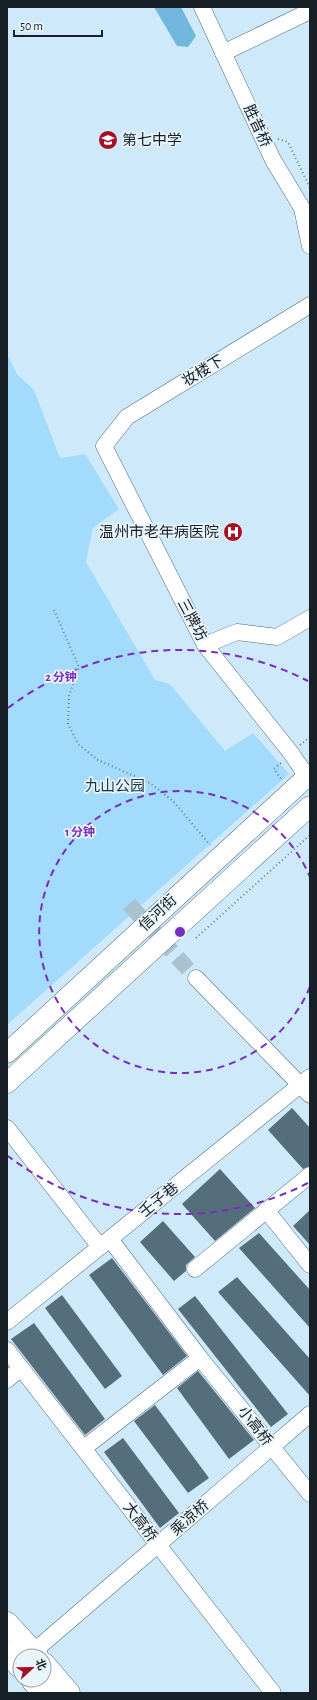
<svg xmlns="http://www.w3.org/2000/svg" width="317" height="1700" font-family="'Alegreya Sans','Noto Sans SC',sans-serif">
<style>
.green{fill:#a2dbfb}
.water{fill:#71b7dd}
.building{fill:#556e7c}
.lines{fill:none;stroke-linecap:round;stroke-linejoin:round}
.minor-tunnel{stroke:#a9c2d0;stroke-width:16;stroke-dasharray:16 8;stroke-linecap:butt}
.minor-casing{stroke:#506977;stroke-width:17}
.major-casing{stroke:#506977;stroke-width:21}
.highway-casing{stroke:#506977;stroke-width:23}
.path{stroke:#6a7c86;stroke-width:2;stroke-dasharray:1 3;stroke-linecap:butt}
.minor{stroke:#fff;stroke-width:16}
.major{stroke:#fff;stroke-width:20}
.highway{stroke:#fff;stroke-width:22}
.ring{fill:none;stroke:#7b2cbf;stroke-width:2;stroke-dasharray:7 5}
.labels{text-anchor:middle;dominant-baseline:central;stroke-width:3.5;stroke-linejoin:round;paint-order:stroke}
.street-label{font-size:15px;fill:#162026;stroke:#e9f4fb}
.poi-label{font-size:15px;fill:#162026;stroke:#e9f4fb;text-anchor:start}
.park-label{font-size:15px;fill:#153546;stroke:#e9f4fb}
.centre{fill:#7b2cbf;stroke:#e9f4fb;stroke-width:2}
.ring-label{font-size:12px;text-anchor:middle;font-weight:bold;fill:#7b2cbf;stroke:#e9f4fb;stroke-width:3.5;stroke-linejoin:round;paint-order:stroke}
</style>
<rect width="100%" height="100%" fill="#ceeafa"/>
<!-- green -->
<polygon class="green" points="7,354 17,374 34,390 60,458 85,454 119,509 93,528 86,562 155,680 170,684 225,751 253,733 289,774 7,1025"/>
<!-- water -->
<polygon class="water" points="154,7 181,7 196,36 188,47 177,46"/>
<!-- building -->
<g class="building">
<polygon points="292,1108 310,1128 310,1166 303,1169 268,1130"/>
<polygon points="220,1169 255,1208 215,1241 182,1204"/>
<polygon points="310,1210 310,1245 293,1226"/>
<polygon points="163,1221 195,1257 186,1265 186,1271 174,1281 140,1242"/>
<polygon points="259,1233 310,1290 310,1328 239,1248"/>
<polygon points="112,1258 187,1356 163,1375 89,1275"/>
<polygon points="237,1277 310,1359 310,1396 218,1292"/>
<polygon points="62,1295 122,1376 105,1389 45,1308"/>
<polygon points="195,1296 288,1414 271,1427 178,1309"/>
<polygon points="34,1323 105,1419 85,1435 11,1339"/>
<polygon points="198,1371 254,1440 229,1459 177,1388"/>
<polygon points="155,1405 209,1478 188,1493 134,1421"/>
<polygon points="123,1438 179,1513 160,1528 104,1452"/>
</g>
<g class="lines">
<!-- minor-tunnel -->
<polyline class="minor-tunnel" points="129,904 196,978"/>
<defs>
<g id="minor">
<polyline points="202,7 273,160 302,208 310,246"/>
<polyline points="223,53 310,11"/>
<polyline points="310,305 127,417 104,446 205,645 291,753 310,781"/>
<polyline points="205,645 237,632 277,637 310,618"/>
<polyline points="196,978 310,1095"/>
<polyline points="7,1128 100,1247"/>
<polyline points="266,1210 310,1265"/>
<polyline points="195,1269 310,1175"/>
<polyline points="7,1322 310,1077"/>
<polyline points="7,1350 273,1693"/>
<polyline points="200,1358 310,1494"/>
<polyline points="7,1380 21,1368"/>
<polyline points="84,1448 200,1358 110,1239"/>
<polyline points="33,1652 310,1414"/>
</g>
<g id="major">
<polyline points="7,1053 310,774"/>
<polyline points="7,1083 310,806"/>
</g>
<g id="highway">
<polyline points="7,1623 37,1656"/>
<polyline points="7,1652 20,1667"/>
<polyline points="44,1664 69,1693"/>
<polyline points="32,1680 43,1693"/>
</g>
</defs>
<!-- minor casing -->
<use href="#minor" class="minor-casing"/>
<!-- major casing -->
<use href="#major" class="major-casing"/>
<!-- highway casing -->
<use href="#highway" class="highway-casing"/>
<!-- path -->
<g class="path">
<polyline points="278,139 288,142 310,188"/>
<polyline points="54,610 79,667 69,696 68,724 79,745 98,760 150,783 174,802 210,845"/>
<polyline points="300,745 310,737"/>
<polyline points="281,763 274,769 281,779"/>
<polyline points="196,938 310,835"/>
</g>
<!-- minor -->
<use href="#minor" class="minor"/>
<!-- major -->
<use href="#major" class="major"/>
<!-- highway -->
<use href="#highway" class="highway"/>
</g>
<!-- distance rings -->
<g class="ring">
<path d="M310 987A141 141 0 1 1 310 877"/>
<path d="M308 1183A282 282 0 0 1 8 1156M8 708A282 282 0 0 1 308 681"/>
</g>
<!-- icons -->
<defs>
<symbol id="school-disc" viewBox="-11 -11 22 22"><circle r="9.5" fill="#a81023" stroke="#e9f4fb"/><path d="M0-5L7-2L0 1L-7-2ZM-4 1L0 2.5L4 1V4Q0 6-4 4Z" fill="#fff"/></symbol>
<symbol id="hospital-disc" viewBox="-11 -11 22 22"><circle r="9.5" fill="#a81023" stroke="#e9f4fb"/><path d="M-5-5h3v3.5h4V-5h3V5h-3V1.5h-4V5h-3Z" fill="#fff"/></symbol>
</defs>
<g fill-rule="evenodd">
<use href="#school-disc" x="97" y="129" width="22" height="22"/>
<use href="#hospital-disc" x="222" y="521" width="22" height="22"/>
</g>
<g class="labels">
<!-- street labels -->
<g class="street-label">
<text transform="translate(257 126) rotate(65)">胜昔桥</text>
<text transform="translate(203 371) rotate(-31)">妆楼下</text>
<text transform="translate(192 620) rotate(62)">三牌坊</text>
<text transform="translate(158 913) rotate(-43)">信河街</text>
<text transform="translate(159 1200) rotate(-39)">壬子巷</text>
<text transform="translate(255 1426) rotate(52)">小高桥</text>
<text transform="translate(190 1518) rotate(-41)">乘凉桥</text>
<text transform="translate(140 1522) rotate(53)">大高桥</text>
</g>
<!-- poi labels -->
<g class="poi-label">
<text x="122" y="140">第七中学</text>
<text x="219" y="532" text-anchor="end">温州市老年病医院</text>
</g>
<!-- park labels -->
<g class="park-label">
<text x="115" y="786">九山公园</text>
</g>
</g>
<circle cx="180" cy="932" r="6" class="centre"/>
<g class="ring-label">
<text x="61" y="681">2 分钟</text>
<text x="80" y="836">1 分钟</text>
</g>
<!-- border -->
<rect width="317" height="1700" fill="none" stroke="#162026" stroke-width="16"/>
<!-- north arrow -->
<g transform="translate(32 1668) rotate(68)"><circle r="19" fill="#e9f4fb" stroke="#959fa6"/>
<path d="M0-3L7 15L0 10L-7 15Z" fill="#a81023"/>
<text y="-6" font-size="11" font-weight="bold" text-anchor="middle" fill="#162026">北</text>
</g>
<!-- scale -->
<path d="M14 30v6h88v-6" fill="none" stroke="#162026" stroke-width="2"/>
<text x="20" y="30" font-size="12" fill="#162026" stroke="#e9f4fb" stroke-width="3" paint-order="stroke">50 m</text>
</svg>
